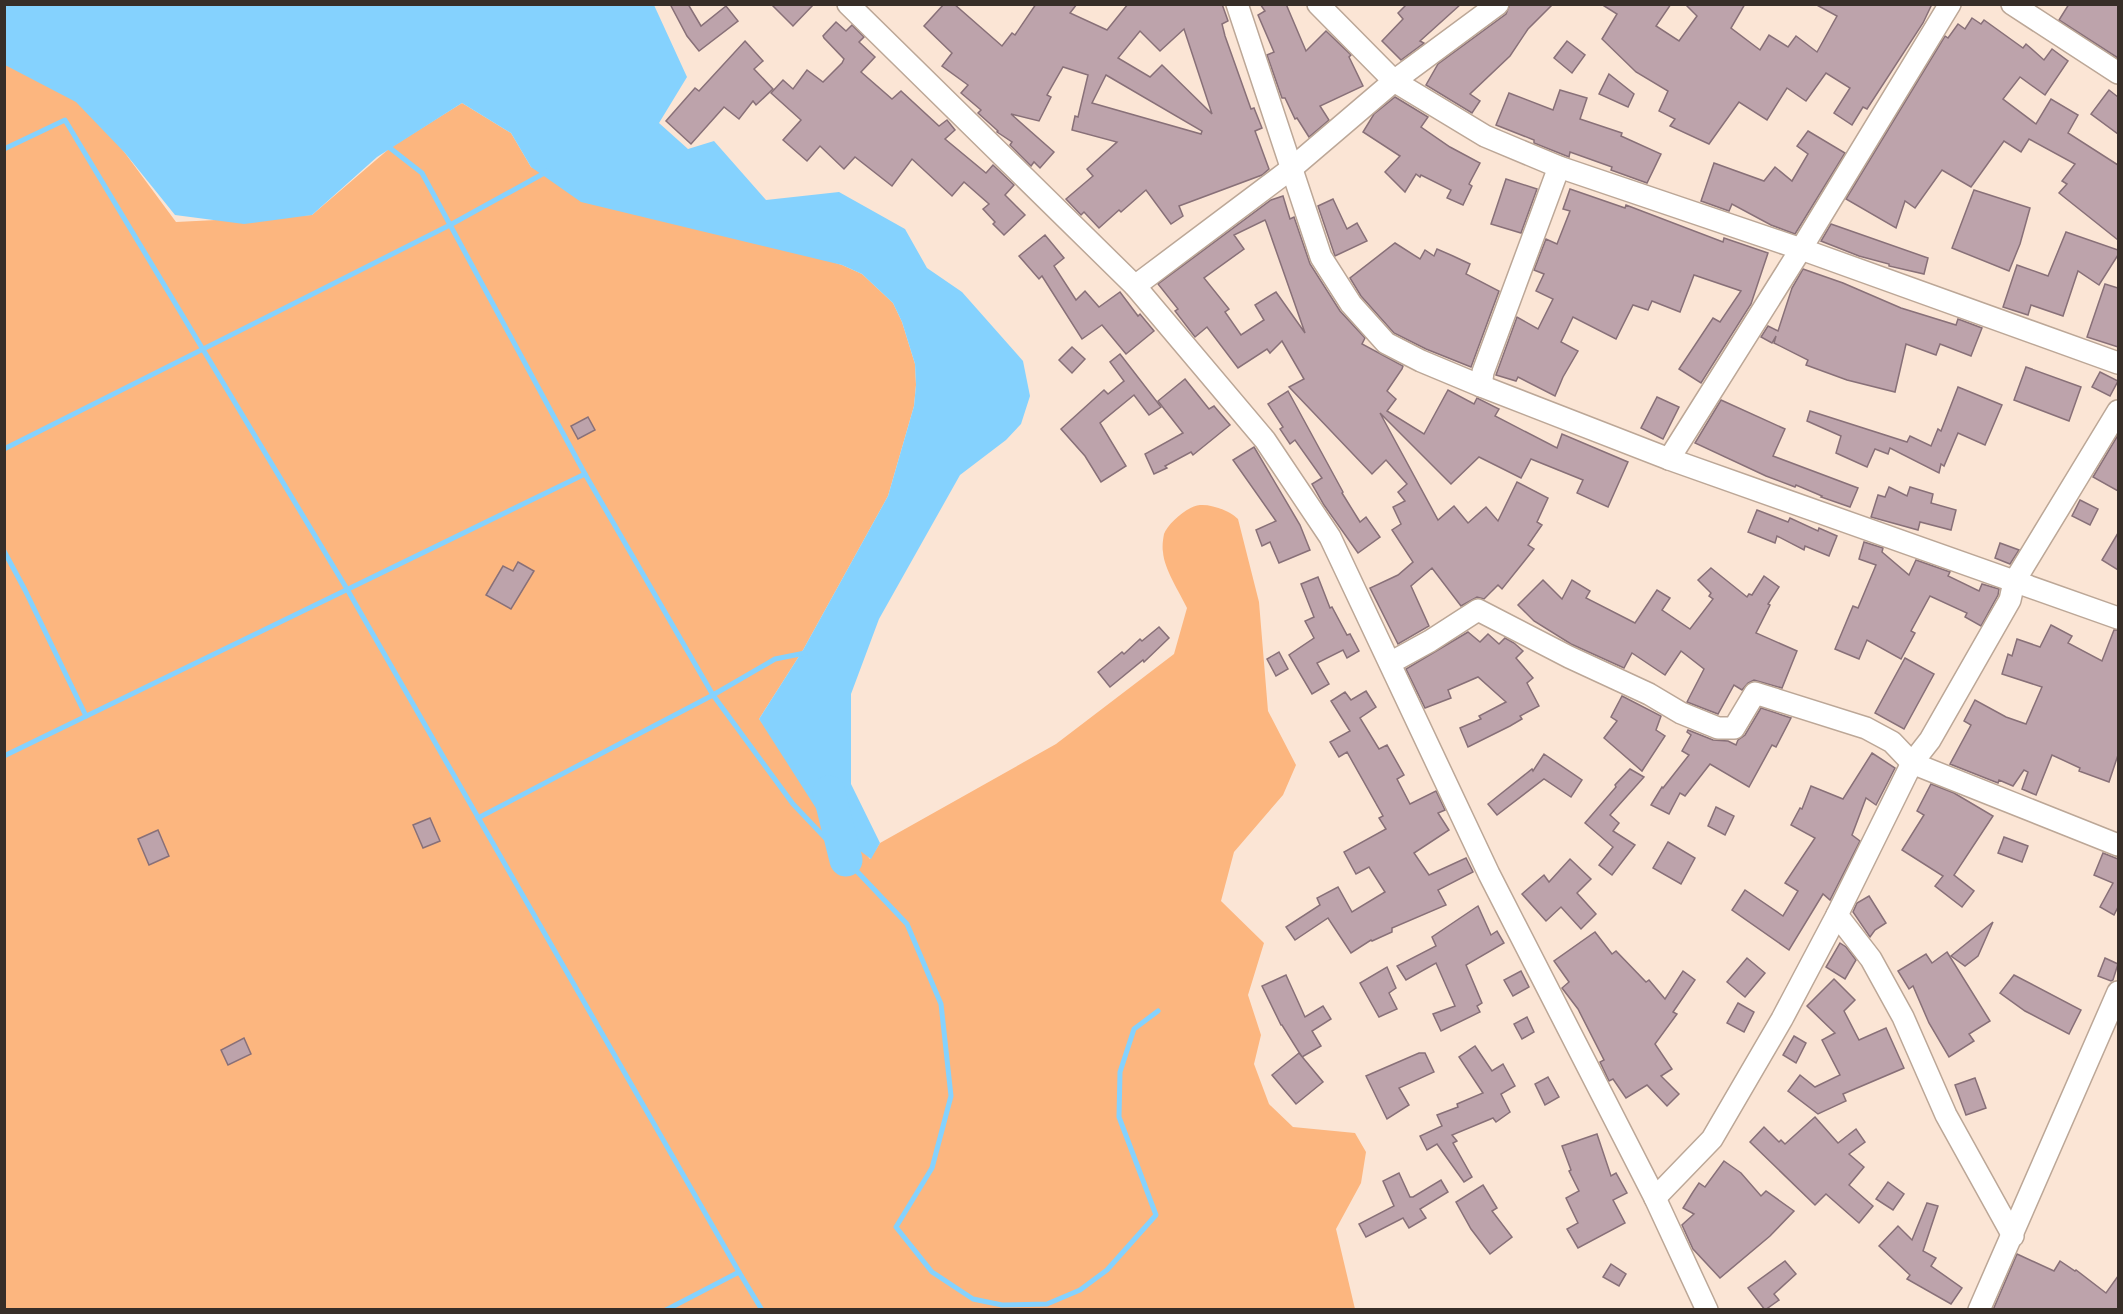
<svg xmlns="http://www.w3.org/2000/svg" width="2123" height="1314" font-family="'Work Sans',sans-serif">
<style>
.green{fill:#fcb67f}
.water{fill:#85d2fe}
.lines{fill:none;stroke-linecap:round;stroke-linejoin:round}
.stream{stroke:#85d2fe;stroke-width:5}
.river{stroke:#85d2fe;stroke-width:33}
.building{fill:#bda3ab;stroke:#887078;stroke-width:1.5;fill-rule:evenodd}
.minor-casing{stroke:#bca797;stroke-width:24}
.minor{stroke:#fff;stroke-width:21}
</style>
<rect width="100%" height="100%" fill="#fbe5d5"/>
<!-- green -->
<path class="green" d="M4,58L76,93L125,153L176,222L312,215L390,148L462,103L511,133L531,167L842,265L862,274L893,303L902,322L915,364L916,385L914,406L888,496L803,650L759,719L870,859L880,843L1056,744L1174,654L1187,608C1180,593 1164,569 1163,552C1162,547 1163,539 1164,534C1168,523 1188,506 1200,505C1212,504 1230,511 1238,519L1259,602L1268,711L1296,765L1283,795L1234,852L1221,901L1264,943L1248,995L1261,1035L1254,1064L1269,1104L1293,1127L1355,1133L1366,1152L1361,1183L1336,1229L1355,1309H5Z"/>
<!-- water -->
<polygon class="water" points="4,5 654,5 687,77 659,123 688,149 714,141 766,200 839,192 905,229 927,268 962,292 1023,361 1030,396 1021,424 1006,440 960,475 879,619 851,694 851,784 880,843 871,859 828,827 759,719 803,650 888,496 914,406 916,385 915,364 902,322 893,303 862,274 842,265 581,202 531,167 511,133 462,103 377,157 312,215 244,224 175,215 125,153 76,102 5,65"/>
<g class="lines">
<!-- stream -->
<g class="stream">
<polyline points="4,149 65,120 347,589 739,1272 762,1310"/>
<polyline points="4,449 450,225 548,171"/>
<polyline points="585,474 713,695 793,804 907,924 941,1004 951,1096 932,1168 896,1227 932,1272 973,1299 1002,1305 1047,1304 1080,1290 1107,1270 1156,1215 1119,1117 1120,1072 1134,1029 1158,1011"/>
<polyline points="4,551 25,590 86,716"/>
<polyline points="4,756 585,474 422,173 390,148"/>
<polyline points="478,818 713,695 775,659 805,653"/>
<polyline points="666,1310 739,1272"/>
</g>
<!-- river -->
<polyline class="river" points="829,792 846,860"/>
</g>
<!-- building -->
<g class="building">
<polygon points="670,4 688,4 701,26 726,6 738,21 699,51 687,36"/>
<polygon points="771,4 814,4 793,26"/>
<path d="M944,4H954L1002,46L1012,33L1015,35L1036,4H1077L1070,13L1107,30L1128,4H1222L1228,21L1222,24L1225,36L1251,109L1254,108L1262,128L1255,131L1269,169L1262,175L1179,206L1183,216L1171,224L1146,190L1121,212L1119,210L1099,228L1084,212L1081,215L1066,199L1093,176L1087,169L1117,142L1072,130L1075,116L1078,117L1088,75L1063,67L1047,95L1051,97L1039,121L1011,114L1054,152L1040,168L1034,162L1031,166L1010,145L1012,142L997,132L998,131L978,113L981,110L961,93L968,85L942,66L952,53L924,26ZM1184,29L1212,114L1162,65L1150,77L1118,58L1140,31L1160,51ZM1106,75L1202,131L1201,134L1092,103Z"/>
<polygon points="1260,4 1286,4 1306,51 1326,31 1351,55 1349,57 1363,86 1320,106 1329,120 1309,137 1297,118 1295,119 1285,98 1282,98 1267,55 1274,52 1258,15 1265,11"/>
<polygon points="1407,4 1461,4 1420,41 1424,43 1401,60 1382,41 1403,19 1398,13"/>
<polygon points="1510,4 1553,4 1528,29 1510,56 1470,94 1480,101 1472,113 1426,85 1438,64 1506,14"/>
<polygon points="1601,4 1671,4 1656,26 1679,41 1697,16 1685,4 1745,4 1731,28 1760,50 1769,35 1788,47 1796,36 1817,52 1837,16 1815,4 1932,4 1923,23 1867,109 1863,107 1852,125 1834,113 1850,88 1826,73 1806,101 1787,88 1767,120 1739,102 1709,144 1670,126 1675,119 1659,111 1668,91 1636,72 1602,39 1617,14"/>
<polygon points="2069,4 2118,4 2118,58 2059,20"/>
<polygon points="1972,18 1981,24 1984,20 2023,48 2026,44 2044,60 2052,49 2068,61 2045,95 2020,77 2003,99 2036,124 2051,99 2078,115 2068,133 2118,165 2118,240 2059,193 2067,184 2062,181 2075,164 2029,139 2021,152 2004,141 1971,187 1942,170 1915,208 1905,201 1896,228 1846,199 1945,36 1948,38 1958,24 1965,29"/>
<polygon points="836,22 846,31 852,25 864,37 859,42 875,57 861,72 892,99 901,91 939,126 947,120 955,130 945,139 986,173 993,165 1014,185 1005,195 1025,215 1004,235 993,224 995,222 983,209 989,204 964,182 952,196 912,159 892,186 855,157 844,169 820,146 807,161 783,140 801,120 771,93 783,80 793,89 807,70 823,82 842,63 844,59 824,38 823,36"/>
<polygon points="745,41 763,61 754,69 773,89 756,105 753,101 739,119 724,107 691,144 666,121 695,88 699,91"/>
<polygon points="1567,41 1585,55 1572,73 1554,58"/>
<polygon points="1609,74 1634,94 1628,107 1599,94"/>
<polygon points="1560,90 1587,98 1580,119 1622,133 1621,136 1661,154 1647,183 1611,170 1612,167 1570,152 1569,157 1534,143 1534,140 1496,125 1509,93 1553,110"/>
<polygon points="2109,90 2118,97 2118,134 2091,114"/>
<polygon points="1395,97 1428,117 1421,127 1450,147 1480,163 1469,184 1472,186 1463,205 1447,198 1451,190 1421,175 1420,177 1416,174 1405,192 1385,172 1400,156 1363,132 1374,114"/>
<polygon points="1808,131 1845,153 1795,234 1771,225 1732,204 1729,211 1701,201 1714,163 1764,181 1775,167 1792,181 1808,154 1797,146"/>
<polygon points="1506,179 1537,189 1521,233 1491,224"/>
<polygon points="1570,189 1625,208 1626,205 1723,242 1724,238 1768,253 1751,304 1701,383 1679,369 1713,318 1720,322 1741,291 1694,275 1680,312 1652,301 1648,310 1633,305 1616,339 1573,317 1561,342 1578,351 1563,377 1555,396 1518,377 1516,381 1496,375 1517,317 1538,329 1553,299 1536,291 1544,274 1534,270 1546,239 1557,244 1570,211 1563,209"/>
<polygon points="1974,190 2030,208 2020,244 2009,271 1952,248"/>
<path d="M1283,196L1290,219L1294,217L1310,264L1340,311L1365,338L1362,344L1403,366L1402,369L1387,391L1396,399L1387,411L1424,434L1448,390L1474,404L1477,398L1499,409L1495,416L1557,448L1562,434L1628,462L1608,507L1577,493L1583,480L1531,459L1521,478L1479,457L1451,484L1380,413L1438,520L1454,506L1468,523L1486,507L1498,521L1517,482L1548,498L1537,522L1542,525L1528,545L1534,549L1502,589L1498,585L1484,599L1477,597L1461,606L1432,568L1411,586L1429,626L1398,644L1370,588L1398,575L1413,562L1392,530L1401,524L1393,507L1405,501L1398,492L1407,484L1386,460L1372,474L1289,387L1304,379L1282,341L1270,353L1267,349L1238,368L1207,327L1195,337L1175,311L1178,309L1158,284L1271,200ZM1265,220L1266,222L1305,333L1276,292L1255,305L1264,320L1241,335L1225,312L1229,309L1204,278L1244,249L1234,235Z"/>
<polygon points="1333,199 1347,229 1357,223 1367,241 1335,256 1318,206"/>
<polygon points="1831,224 1928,258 1924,274 1889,266 1889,264 1859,256 1821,241"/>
<polygon points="2066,232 2118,250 2118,255 2099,285 2078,271 2063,316 2031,305 2028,315 2003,307 2017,265 2048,276"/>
<polygon points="1045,235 1064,258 1054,266 1076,300 1085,291 1099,307 1120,292 1138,316 1140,314 1154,331 1126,354 1102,325 1082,339 1042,276 1039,279 1019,256"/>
<polygon points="1395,243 1420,259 1425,250 1434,256 1437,249 1453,256 1470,264 1466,274 1499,291 1471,367 1426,349 1394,333 1361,296 1350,278"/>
<polygon points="1803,269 1843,283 1901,308 1956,325 1958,319 1982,328 1971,356 1940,344 1936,355 1906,344 1895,392 1847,380 1806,365 1808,360 1774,343 1776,336 1772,343 1761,337 1768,326 1778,331 1792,288"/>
<polygon points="2105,284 2118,288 2118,347 2087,337"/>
<polygon points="1072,347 1085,359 1072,373 1059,360"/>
<polygon points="1120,354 1161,407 1149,415 1134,395 1100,423 1126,466 1101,482 1085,456 1061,429 1104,390 1108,394 1124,381 1110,362"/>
<polygon points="2026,367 2081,387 2069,421 2014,400"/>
<polygon points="2100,372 2118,381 2110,396 2092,387"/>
<polygon points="1185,379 1209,409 1214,406 1230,425 1193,455 1191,452 1165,466 1167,468 1154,474 1145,454 1183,433 1158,401"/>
<polygon points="1958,387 2002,405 1985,445 1958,433 1944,466 1941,464 1939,473 1890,448 1888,454 1875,449 1867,467 1836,453 1841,436 1807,421 1810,411 1907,442 1910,436 1931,446 1938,429 1941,431"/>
<polygon points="1288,391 1343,492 1342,493 1360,522 1366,517 1380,537 1358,553 1324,505 1312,484 1322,478 1295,440 1290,444 1280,429 1283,427 1268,404"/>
<polygon points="1657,397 1679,407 1663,439 1641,428"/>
<polygon points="1721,400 1785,429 1773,456 1858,488 1850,507 1821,497 1822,496 1796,485 1795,487 1766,476 1695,443"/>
<polygon points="588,417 595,430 578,439 571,426"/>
<polygon points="2118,435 2118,491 2093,477"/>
<polygon points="1254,447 1300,525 1310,550 1279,563 1270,542 1262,546 1256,530 1276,521 1233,460"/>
<polygon points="1889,487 1907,496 1910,487 1933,494 1931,503 1956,510 1951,530 1920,522 1918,530 1871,517 1878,495 1885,497"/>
<polygon points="2080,500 2098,509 2090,525 2072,516"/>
<polygon points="1757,510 1788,522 1790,518 1818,531 1819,528 1837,536 1829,556 1805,546 1804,550 1777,536 1775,543 1748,532"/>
<polygon points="2118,533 2118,570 2102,560"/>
<polygon points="1864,542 1883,548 1882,552 1909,575 1916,560 1950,572 1948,576 1979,591 1982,584 1999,589 1998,595 1981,626 1965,617 1967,613 1930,596 1911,631 1915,633 1901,659 1867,640 1859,659 1835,649 1853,606 1858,608 1876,565 1859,559"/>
<polygon points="2000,543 2019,550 2010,564 1995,558"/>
<polygon points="518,562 534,571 511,609 486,595 503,566 513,571"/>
<polygon points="1711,568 1747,597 1749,594 1752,595 1764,576 1779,587 1768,604 1770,605 1756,633 1797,651 1782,688 1754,680 1748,683 1742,690 1734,685 1718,714 1687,702 1704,669 1681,651 1665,675 1632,653 1624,668 1571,644 1534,621 1518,605 1543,580 1562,599 1572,580 1590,591 1586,598 1635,623 1657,590 1670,598 1662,610 1690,629 1713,599 1709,596 1711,593 1698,580"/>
<polygon points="1318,577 1330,608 1332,607 1347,635 1350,634 1359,651 1347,658 1343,650 1317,663 1329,684 1312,694 1289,655 1314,638 1305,621 1314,617 1301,584"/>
<polygon points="2051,625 2072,636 2068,643 2102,661 2114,630 2118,630 2118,755 2109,782 2079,771 2080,768 2052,755 2036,795 2022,789 2028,772 2024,770 2013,786 1999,780 1998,783 1950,764 1971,725 1964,721 1975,700 2006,717 2026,724 2042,687 2002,674 2008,654 2012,656 2017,639 2040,647"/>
<polygon points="1159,627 1169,638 1144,662 1143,660 1110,687 1098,672 1122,652 1124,654 1140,639 1142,641"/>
<polygon points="1468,632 1480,642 1488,634 1499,644 1505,638 1514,643 1523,651 1516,658 1533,678 1527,683 1539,706 1520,716 1522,719 1510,726 1468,747 1460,728 1481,719 1479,716 1506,702 1478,677 1448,690 1451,698 1425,708 1406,669"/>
<polygon points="1279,652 1288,669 1276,676 1267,659"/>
<polygon points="1905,658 1934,674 1904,729 1875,713"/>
<polygon points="1366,691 1376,707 1360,718 1379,749 1387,745 1404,775 1397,779 1410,804 1436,791 1445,810 1438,813 1449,830 1414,853 1429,875 1466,858 1473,872 1438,890 1446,905 1392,928 1392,932 1372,941 1371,940 1351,953 1328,918 1295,940 1286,927 1320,905 1317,898 1338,887 1352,912 1385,892 1369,867 1356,874 1344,852 1386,829 1379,818 1383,816 1347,752 1339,757 1330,742 1350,731 1331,701 1345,692 1351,700"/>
<polygon points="1622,696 1661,716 1656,730 1665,736 1642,771 1604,738 1617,721 1611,717"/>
<polygon points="1761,708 1791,718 1776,747 1772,745 1749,787 1710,764 1685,796 1680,793 1669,814 1651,805 1662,787 1663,788 1689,755 1682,751 1691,735 1687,732 1688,730 1713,740 1728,741 1736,745 1738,740 1745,735"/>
<polygon points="1872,753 1895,768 1876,805 1866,798 1852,835 1860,841 1830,900 1823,894 1789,950 1732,910 1745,890 1783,916 1798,891 1785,883 1815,838 1791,825 1800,808 1802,809 1811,786 1843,799"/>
<polygon points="1544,754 1582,780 1571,797 1544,779 1497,815 1488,804 1532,769 1533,771"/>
<polygon points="1630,769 1644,777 1610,815 1619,823 1613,831 1635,845 1612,875 1599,865 1613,847 1585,823 1616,787 1615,785"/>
<polygon points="1931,784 1954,793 1993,816 1954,875 1974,891 1962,907 1935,886 1943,876 1902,850 1924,815 1917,811"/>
<polygon points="1716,807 1734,816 1725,835 1708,826"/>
<polygon points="430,818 440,841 423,848 413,825"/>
<polygon points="158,830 169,856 149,865 138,839"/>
<polygon points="2004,837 2028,846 2022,862 1998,853"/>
<polygon points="1668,842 1695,858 1681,884 1653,868"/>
<polygon points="2103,853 2118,859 2118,907 2114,915 2100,907 2113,883 2094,875"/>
<polygon points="1570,859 1591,879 1577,893 1596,914 1581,929 1561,907 1546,921 1522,894 1544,875 1549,882"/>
<polygon points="1869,896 1886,923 1875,930 1870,937 1853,912 1857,903"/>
<polygon points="1478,906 1491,935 1497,931 1504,943 1466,965 1482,1003 1477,1006 1480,1012 1441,1031 1433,1014 1455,1006 1436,963 1406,980 1397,966 1436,946 1432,937"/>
<polygon points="1993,922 1978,956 1965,966 1951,956"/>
<polygon points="1595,932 1612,954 1616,951 1646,982 1649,980 1665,999 1683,971 1695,980 1673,1012 1677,1014 1655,1044 1672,1069 1661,1076 1679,1094 1667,1106 1647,1085 1626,1098 1613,1079 1609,1081 1600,1062 1604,1060 1578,1009 1562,988 1569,982 1554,961"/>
<polygon points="1840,943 1846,947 1856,960 1845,979 1826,967"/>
<polygon points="1947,952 1990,1021 1969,1034 1974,1041 1949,1057 1929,1023 1913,986 1909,989 1898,971 1926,954 1932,963"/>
<polygon points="1747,958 1765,973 1745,997 1727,982"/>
<polygon points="2105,958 2118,964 2113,980 2111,981 2098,976"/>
<polygon points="1387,967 1396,988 1389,993 1397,1009 1379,1017 1360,983"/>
<polygon points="1521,971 1529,987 1513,996 1504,980"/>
<polygon points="1286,975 1305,1017 1323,1006 1331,1019 1312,1031 1321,1046 1302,1057 1282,1025 1281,1025 1262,986"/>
<polygon points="2014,975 2081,1010 2069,1034 2025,1011 2000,993"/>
<polygon points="1834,979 1855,1000 1844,1011 1859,1040 1886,1028 1904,1068 1843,1094 1846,1101 1818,1114 1788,1091 1800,1075 1815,1087 1840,1075 1822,1040 1835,1033 1807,1006"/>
<polygon points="1738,1003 1754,1012 1744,1032 1727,1023"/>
<polygon points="1527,1017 1534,1032 1522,1039 1514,1024"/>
<polygon points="1794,1036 1806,1043 1796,1063 1783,1055"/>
<polygon points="244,1038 251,1054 228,1065 221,1050"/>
<polygon points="1475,1046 1492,1071 1503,1064 1515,1086 1501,1094 1510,1112 1496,1122 1493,1118 1452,1135 1457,1141 1453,1143 1472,1177 1464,1182 1437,1144 1427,1150 1420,1136 1442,1126 1437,1115 1458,1107 1457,1104 1483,1093 1459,1057"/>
<polygon points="1299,1053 1323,1082 1296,1104 1272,1075"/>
<polygon points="1419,1053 1425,1053 1434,1072 1399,1088 1409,1105 1387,1119 1366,1076"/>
<polygon points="1548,1077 1559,1097 1545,1105 1535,1084"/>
<polygon points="1975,1078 1986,1108 1966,1115 1955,1085"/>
<polygon points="1815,1117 1838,1143 1856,1129 1865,1142 1849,1154 1864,1167 1849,1185 1873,1206 1859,1223 1826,1194 1815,1205 1750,1142 1764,1127 1779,1142 1781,1140 1785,1144"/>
<polygon points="1597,1134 1611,1176 1616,1173 1627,1193 1613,1200 1625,1223 1578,1248 1567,1229 1578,1223 1566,1198 1579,1191 1569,1171 1571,1170 1562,1146"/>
<polygon points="1724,1161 1741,1173 1761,1196 1766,1191 1794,1211 1770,1236 1720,1278 1693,1249 1682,1225 1694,1214 1683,1208 1693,1192 1699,1183 1705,1187"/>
<polygon points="1399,1173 1410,1197 1413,1197 1441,1180 1448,1192 1420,1209 1426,1218 1409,1228 1403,1218 1366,1237 1359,1224 1394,1206 1383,1181"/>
<polygon points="1888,1182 1904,1194 1893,1210 1876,1199"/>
<polygon points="1483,1185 1497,1208 1492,1211 1512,1237 1490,1254 1471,1229 1456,1202"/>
<polygon points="1927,1203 1938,1206 1923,1251 1936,1258 1931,1266 1962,1288 1951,1304 1907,1279 1910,1275 1879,1246 1898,1226 1912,1240"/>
<polygon points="2017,1254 2054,1271 2060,1261 2075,1271 2076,1270 2106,1293 2118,1276 2118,1310 1993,1310"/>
<polygon points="1785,1261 1796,1274 1774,1294 1779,1300 1765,1310 1748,1288"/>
<polygon points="1611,1264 1626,1274 1619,1286 1603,1277"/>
</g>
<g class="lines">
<defs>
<g id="minor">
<polyline points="848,4 1135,286 1265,440 1330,537 1489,874 1655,1198 1707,1310"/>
<polyline points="1237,4 1321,257 1351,304 1386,343 1421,361 1481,386 1669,459 2118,618"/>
<polyline points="1318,4 1394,81 1485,136 1559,167 1801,249 2118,363"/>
<polyline points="2012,4 2118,73"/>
<polyline points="1135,286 1292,168 1394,81 1498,4"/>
<polyline points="1481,386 1483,372 1559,167"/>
<polyline points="1669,459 1801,249 1950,4"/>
<polyline points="1390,663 1430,641 1478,610 1569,657 1649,694 1681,713 1718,728 1734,728 1755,693 1866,728 1892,742 1912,763 2118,845"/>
<polyline points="1837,915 1871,959 1903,1017 1946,1115 2013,1236"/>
<polyline points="1655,1198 1712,1139 1782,1019 1837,915 1912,763 1930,740 2010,600 2014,582 2118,411"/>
<polyline points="1979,1310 2118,992"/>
</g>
</defs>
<!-- minor casing -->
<use href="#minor" class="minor-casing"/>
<!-- minor -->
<use href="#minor" class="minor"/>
</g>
<!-- border -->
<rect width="2123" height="1314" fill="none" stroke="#372e28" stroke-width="12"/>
</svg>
